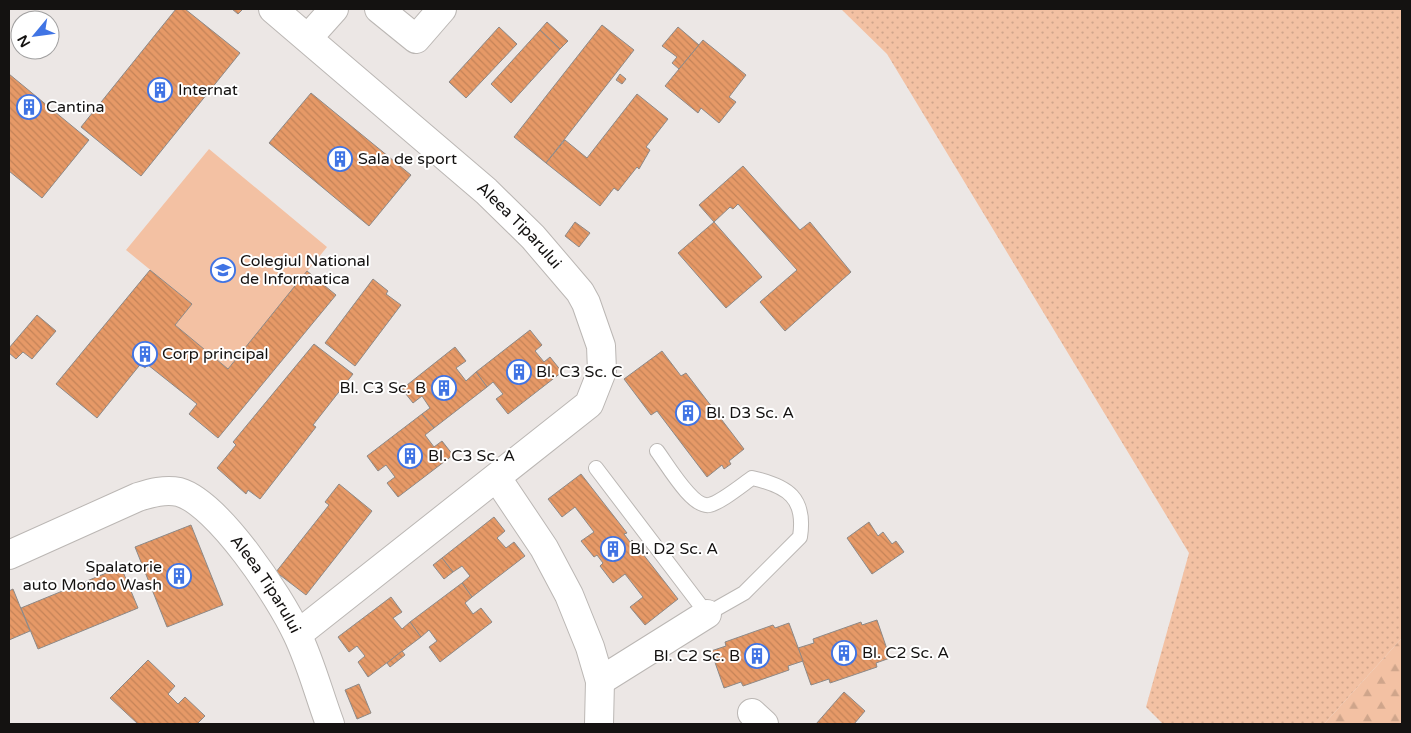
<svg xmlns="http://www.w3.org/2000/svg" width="1411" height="733" font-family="'Varela Round',sans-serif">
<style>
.grass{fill:url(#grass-dots)}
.forest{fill:url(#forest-firs)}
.garden{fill:#f3c1a3}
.building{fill:url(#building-back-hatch);stroke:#8d8987}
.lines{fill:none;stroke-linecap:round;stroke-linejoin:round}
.service-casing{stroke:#bbb7b4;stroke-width:16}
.minor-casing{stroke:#bbb7b4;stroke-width:30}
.service{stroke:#fff;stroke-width:14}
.minor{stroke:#fff;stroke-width:28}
.labels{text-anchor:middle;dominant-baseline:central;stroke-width:4;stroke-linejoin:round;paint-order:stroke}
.poi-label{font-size:16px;fill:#141211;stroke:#fff;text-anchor:start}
.street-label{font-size:16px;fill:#141211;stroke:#fff}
</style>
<defs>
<pattern id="grass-dots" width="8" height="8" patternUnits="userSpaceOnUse" patternTransform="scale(1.25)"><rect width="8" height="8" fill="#f3c1a3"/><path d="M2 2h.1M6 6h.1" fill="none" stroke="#cfa58b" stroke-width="1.8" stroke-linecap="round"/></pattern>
<pattern id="forest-firs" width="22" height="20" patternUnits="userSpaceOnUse" patternTransform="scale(1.25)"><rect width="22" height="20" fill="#f3c1a3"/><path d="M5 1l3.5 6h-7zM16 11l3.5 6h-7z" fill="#cfa58b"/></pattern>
<pattern id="building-back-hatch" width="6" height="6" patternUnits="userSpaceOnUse" patternTransform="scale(1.25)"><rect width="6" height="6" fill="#e69967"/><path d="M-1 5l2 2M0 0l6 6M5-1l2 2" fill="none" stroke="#c48358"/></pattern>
</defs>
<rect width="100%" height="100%" fill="#ece7e5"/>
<!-- grass -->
<polygon class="grass" points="841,9 1402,9 1402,638 1324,724 1163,724 1146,707 1189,553 887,54"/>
<!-- forest -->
<polygon class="forest" points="1402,638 1402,724 1324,724"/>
<!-- garden -->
<polygon class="garden" points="209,149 327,247 228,369 175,325 192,304 126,250"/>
<!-- building -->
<g class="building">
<polygon points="176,9 185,9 240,53 141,176 81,127"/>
<polygon points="232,9 243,9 238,14"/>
<polygon points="547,22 568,41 560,49 540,30"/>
<polygon points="602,25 634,50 546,163 514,137"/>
<polygon points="499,27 517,44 466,98 449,82"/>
<polygon points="678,27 699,45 679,69 672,63 677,57 662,46"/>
<polygon points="540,30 560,49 511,103 491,84"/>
<polygon points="703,40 746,75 729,97 736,102 719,123 701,108 698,113 665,86"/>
<polygon points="9,74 89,140 42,198 9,171"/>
<polygon points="620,74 626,79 622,84 616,80"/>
<polygon points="311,93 411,175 369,226 269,143"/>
<polygon points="637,94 668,119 646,147 650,150 639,169 637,167 618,191 614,188 600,206 546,163 565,140 587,158"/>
<polygon points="743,166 800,230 810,222 851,272 785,331 760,302 797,270 738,204 733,209 730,207 714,222 699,205"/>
<polygon points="575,222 590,233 579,247 565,236"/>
<polygon points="714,222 762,277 726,308 678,253"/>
<polygon points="150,270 192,304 175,325 228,369 307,271 336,295 218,438 189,414 197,404 143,361 97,418 56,384"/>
<polygon points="373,279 388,291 386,294 401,305 355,366 325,343"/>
<polygon points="37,315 56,331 32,359 23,352 16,359 9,353 9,348"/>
<polygon points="530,330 542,345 535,351 544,362 550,357 562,372 508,414 496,399 503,394 493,382 487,387 476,372"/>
<polygon points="314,344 353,374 313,425 316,427 260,499 248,490 246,494 217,468 236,445 233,442"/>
<polygon points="455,347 466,361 456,368 466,381 476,372 487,387 434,428 422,414 430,408 422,396 413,403 402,389"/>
<polygon points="137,350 150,361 145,368 131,357"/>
<polygon points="662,351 681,376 686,373 744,449 729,461 731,464 724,469 722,465 707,477 657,411 651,415 624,379"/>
<polygon points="422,414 434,428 425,435 434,447 442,441 453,455 398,497 387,483 395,477 386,465 378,471 367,456"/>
<polygon points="581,474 627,533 624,534 630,542 632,540 678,599 645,625 630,607 643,597 625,574 613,583 600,566 603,563 597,555 594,557 581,541 594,532 575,507 562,517 548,499"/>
<polygon points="339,484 372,511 306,595 276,572 329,505 325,502"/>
<polygon points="494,517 505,531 497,538 506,548 514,542 525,556 472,597 462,583 470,576 462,566 453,572 442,558"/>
<polygon points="869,522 878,536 883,532 892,544 896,541 904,552 872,574 847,538"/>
<polygon points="191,525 223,605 167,627 135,547"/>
<polygon points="442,558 453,572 444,579 433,565"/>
<polygon points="121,567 138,608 38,649 21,608"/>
<polygon points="462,583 472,597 465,603 473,614 481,608 492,622 440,662 429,647 437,641 429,630 421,637 410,622"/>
<polygon points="13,589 30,631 9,640 9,591"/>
<polygon points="391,597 402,612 393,618 402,629 410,622 421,637 368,677 358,662 365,656 357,646 349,652 338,637"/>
<polygon points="877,620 890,658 876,663 877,667 830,683 829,679 811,685 798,648 814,643 813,639 861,622 862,625"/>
<polygon points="789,623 803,661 788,666 789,670 743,686 741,682 724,688 711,651 726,646 725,642 773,625 775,628"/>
<polygon points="402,651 405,655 390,667 387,663"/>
<polygon points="148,660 175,686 168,694 178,704 185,697 205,716 197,724 138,724 110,698"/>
<polygon points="359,684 371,713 357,719 345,690"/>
<polygon points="844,692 865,711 854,724 816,724"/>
</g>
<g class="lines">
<defs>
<path id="service" d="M596,468L707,614L744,593L800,537C806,498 788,486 752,478C742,485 720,503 709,505C692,508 667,464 657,451"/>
<g id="minor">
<path id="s1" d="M273,9L486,191L533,237L580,292L586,303L601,346L602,371L589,404L298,634"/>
<polyline points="379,9 416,39 442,9"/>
<polyline points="308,38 334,9"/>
<polyline points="497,478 544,548 569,595 590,647 600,681 599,724"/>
<path id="s2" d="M9,555L138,497C151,493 165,489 179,492C218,503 280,597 297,634C311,663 319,695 330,724"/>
<polyline points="600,681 707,614"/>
<polyline points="752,713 764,724"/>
</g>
</defs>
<!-- service casing -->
<use href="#service" class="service-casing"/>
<!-- minor casing -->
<use href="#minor" class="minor-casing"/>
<!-- service -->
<use href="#service" class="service"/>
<!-- minor -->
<use href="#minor" class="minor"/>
</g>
<!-- icons -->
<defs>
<symbol id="building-ring" viewBox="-11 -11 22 22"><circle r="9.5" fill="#fff" stroke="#4074e4" stroke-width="1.5"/><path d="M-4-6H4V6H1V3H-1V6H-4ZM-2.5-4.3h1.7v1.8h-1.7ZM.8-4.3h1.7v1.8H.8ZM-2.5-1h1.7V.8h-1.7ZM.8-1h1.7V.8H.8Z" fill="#4074e4"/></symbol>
<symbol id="university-ring" viewBox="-11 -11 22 22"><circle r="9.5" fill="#fff" stroke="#4074e4" stroke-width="1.5"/><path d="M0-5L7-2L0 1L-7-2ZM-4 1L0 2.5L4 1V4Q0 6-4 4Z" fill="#4074e4"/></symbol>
</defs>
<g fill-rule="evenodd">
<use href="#building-ring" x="146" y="76" width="28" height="28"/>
<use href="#building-ring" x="15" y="93" width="28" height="28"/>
<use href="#building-ring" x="326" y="145" width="28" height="28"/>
<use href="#university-ring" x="209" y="256" width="28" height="28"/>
<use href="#building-ring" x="131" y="340" width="28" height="28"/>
<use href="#building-ring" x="505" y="358" width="28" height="28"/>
<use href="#building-ring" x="430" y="374" width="28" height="28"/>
<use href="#building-ring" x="674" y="399" width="28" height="28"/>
<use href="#building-ring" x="396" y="442" width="28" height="28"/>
<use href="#building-ring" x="599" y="535" width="28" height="28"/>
<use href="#building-ring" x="165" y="562" width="28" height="28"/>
<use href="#building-ring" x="830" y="639" width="28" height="28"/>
<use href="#building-ring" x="743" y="642" width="28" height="28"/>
</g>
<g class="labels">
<!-- poi labels -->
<g class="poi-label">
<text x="178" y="90">Internat</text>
<text x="46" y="107">Cantina</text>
<text x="358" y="159">Sala de sport</text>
<text x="240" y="261">Colegiul National<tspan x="240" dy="18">de Informatica</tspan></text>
<text x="162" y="354">Corp principal</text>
<text x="536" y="372">Bl. C3 Sc. C</text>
<text x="426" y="388" text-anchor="end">Bl. C3 Sc. B</text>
<text x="706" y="413">Bl. D3 Sc. A</text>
<text x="428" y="456">Bl. C3 Sc. A</text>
<text x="630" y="549">Bl. D2 Sc. A</text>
<text x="162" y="567" text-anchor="end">Spalatorie<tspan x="162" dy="18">auto Mondo Wash</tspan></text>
<text x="862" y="653">Bl. C2 Sc. A</text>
<text x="740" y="656" text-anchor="end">Bl. C2 Sc. B</text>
</g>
<!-- street labels -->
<g class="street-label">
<text stroke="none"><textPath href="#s1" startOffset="328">Aleea Tiparului</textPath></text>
<text stroke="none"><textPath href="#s2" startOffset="312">Aleea Tiparului</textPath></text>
</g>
</g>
<!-- border -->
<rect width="1411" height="733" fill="none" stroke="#141211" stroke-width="20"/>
<!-- north arrow -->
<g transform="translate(35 35) rotate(241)"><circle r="24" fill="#ffffff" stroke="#a1a0a0"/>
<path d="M0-4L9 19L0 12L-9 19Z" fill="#4074e4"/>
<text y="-8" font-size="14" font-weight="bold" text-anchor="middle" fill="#141211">N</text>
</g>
</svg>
